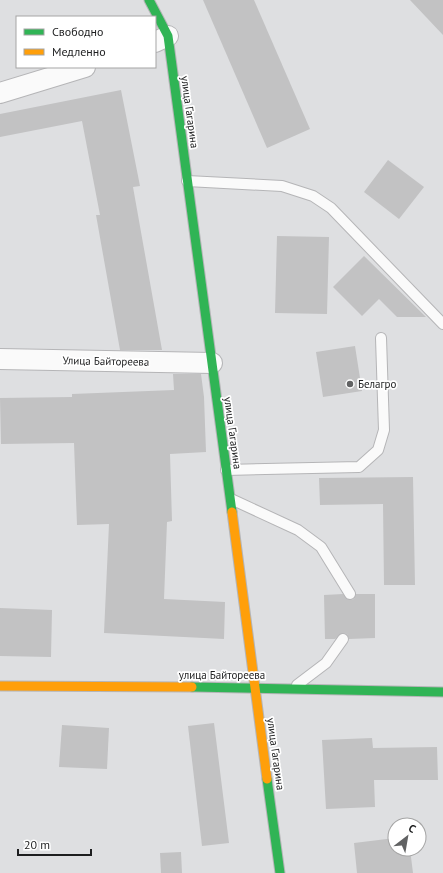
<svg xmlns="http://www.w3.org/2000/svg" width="443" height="873" font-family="'PT Sans',sans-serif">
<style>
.building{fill:#c2c2c3}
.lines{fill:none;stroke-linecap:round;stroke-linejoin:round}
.lane-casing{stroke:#b5b5b7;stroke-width:12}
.street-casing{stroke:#b5b5b7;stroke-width:22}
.fast-casing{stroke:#b5b5b7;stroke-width:11}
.slow-casing{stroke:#b5b5b7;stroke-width:11}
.lane{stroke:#fafafa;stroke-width:10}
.street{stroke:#fafafa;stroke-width:20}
.fast{stroke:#30b455;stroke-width:9}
.slow{stroke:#ff9f0a;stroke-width:9}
.poi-dot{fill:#616263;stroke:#fff;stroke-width:1.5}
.labels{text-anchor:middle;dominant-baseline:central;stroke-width:3.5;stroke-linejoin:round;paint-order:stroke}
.street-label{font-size:11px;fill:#1d1e1f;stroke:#fff}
.poi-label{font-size:11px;fill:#1d1e1f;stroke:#fff;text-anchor:start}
</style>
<rect width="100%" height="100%" fill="#dedfe1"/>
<!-- building -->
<g class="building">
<polygon points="203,0 254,0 310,129 267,148"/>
<polygon points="410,0 443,0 443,35"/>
<polygon points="121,90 140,186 133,187 162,350 120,350 96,215 100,215 82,121 0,137 0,114"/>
<polygon points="388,160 424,187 399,219 364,192"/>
<polygon points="277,236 329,237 327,314 275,313"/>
<polygon points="364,256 426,317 397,317 379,299 362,316 333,287"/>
<polygon points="355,346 362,391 323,397 316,352"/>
<polygon points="173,374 201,374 204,397 206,452 170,454 172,521 167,522 164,599 225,602 224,639 104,633 109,524 77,525 74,443 1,444 0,398 72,397 72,394 174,390"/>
<polygon points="413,477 415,585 384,585 383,504 320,505 319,478"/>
<polygon points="343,594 350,600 354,599 356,594 375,594 375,638 349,639 347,634 343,633 335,639 325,639 324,595"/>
<polygon points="0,608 52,610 51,657 0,656"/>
<polygon points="214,723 229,843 202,846 188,726"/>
<polygon points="62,725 109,728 107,769 59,767"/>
<polygon points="372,738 373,748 437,747 438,780 374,780 375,807 326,809 322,740"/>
<polygon points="395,838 395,849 410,849 413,873 357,873 354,843"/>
<polygon points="181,852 182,873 161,873 160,853"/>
</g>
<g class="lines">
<defs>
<g id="lane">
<polyline points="187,181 282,186 313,196 331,208 443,324"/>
<polyline points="226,470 359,467 378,450 384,430 381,338"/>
<polyline points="231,499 298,530 321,547 350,594"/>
<polyline points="297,685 326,663 343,639"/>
</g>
<g id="street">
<polyline points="155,42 168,36"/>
<polyline points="0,93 85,67"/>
<polyline points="0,359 212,363"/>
</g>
<g id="fast">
<polyline points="149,0 168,36 232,512"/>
<polyline points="192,687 443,692"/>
<polyline points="267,779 280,873"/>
</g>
<g id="slow">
<polyline points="232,512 267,779"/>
<polyline points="0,686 192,687"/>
</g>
</defs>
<!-- lane casing -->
<use href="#lane" class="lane-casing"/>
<!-- street casing -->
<use href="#street" class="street-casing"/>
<!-- fast casing -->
<use href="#fast" class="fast-casing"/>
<!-- slow casing -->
<use href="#slow" class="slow-casing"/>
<!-- lane -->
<use href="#lane" class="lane"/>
<!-- street -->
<use href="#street" class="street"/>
<!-- fast -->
<use href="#fast" class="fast"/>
<!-- slow -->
<use href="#slow" class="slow"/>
</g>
<!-- markers -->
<circle class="poi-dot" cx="350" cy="384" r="4"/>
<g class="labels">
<!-- street labels -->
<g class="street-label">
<text transform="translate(190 112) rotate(82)">улица Гагарина</text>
<text transform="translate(106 361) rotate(1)">Улица Байтореева</text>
<text transform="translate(233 433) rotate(82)">улица Гагарина</text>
<text x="222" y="675">улица Байтореева</text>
<text transform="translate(276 754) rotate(82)">улица Гагарина</text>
</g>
<!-- poi labels -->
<g class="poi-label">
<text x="358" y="384">Белагро</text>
</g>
</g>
<!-- legend -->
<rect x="16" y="16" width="140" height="52" fill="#ffffff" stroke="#a5a5a5"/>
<rect x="24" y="29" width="20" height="6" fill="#30b455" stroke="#a5a5a5"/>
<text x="52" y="36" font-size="12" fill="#1d1e1f">Свободно</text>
<rect x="24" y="49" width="20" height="6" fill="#ff9f0a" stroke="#a5a5a5"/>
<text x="52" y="56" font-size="12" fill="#1d1e1f">Медленно</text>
<!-- north arrow -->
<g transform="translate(407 837) rotate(31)"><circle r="19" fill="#ffffff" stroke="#a5a5a5"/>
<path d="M0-3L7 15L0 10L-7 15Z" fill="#616263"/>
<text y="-6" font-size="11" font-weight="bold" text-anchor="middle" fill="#1d1e1f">С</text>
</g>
<!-- scale -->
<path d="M18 849v6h73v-6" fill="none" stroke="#1d1e1f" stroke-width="2"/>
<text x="24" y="849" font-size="12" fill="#1d1e1f" stroke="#ffffff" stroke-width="3" paint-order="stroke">20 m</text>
</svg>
